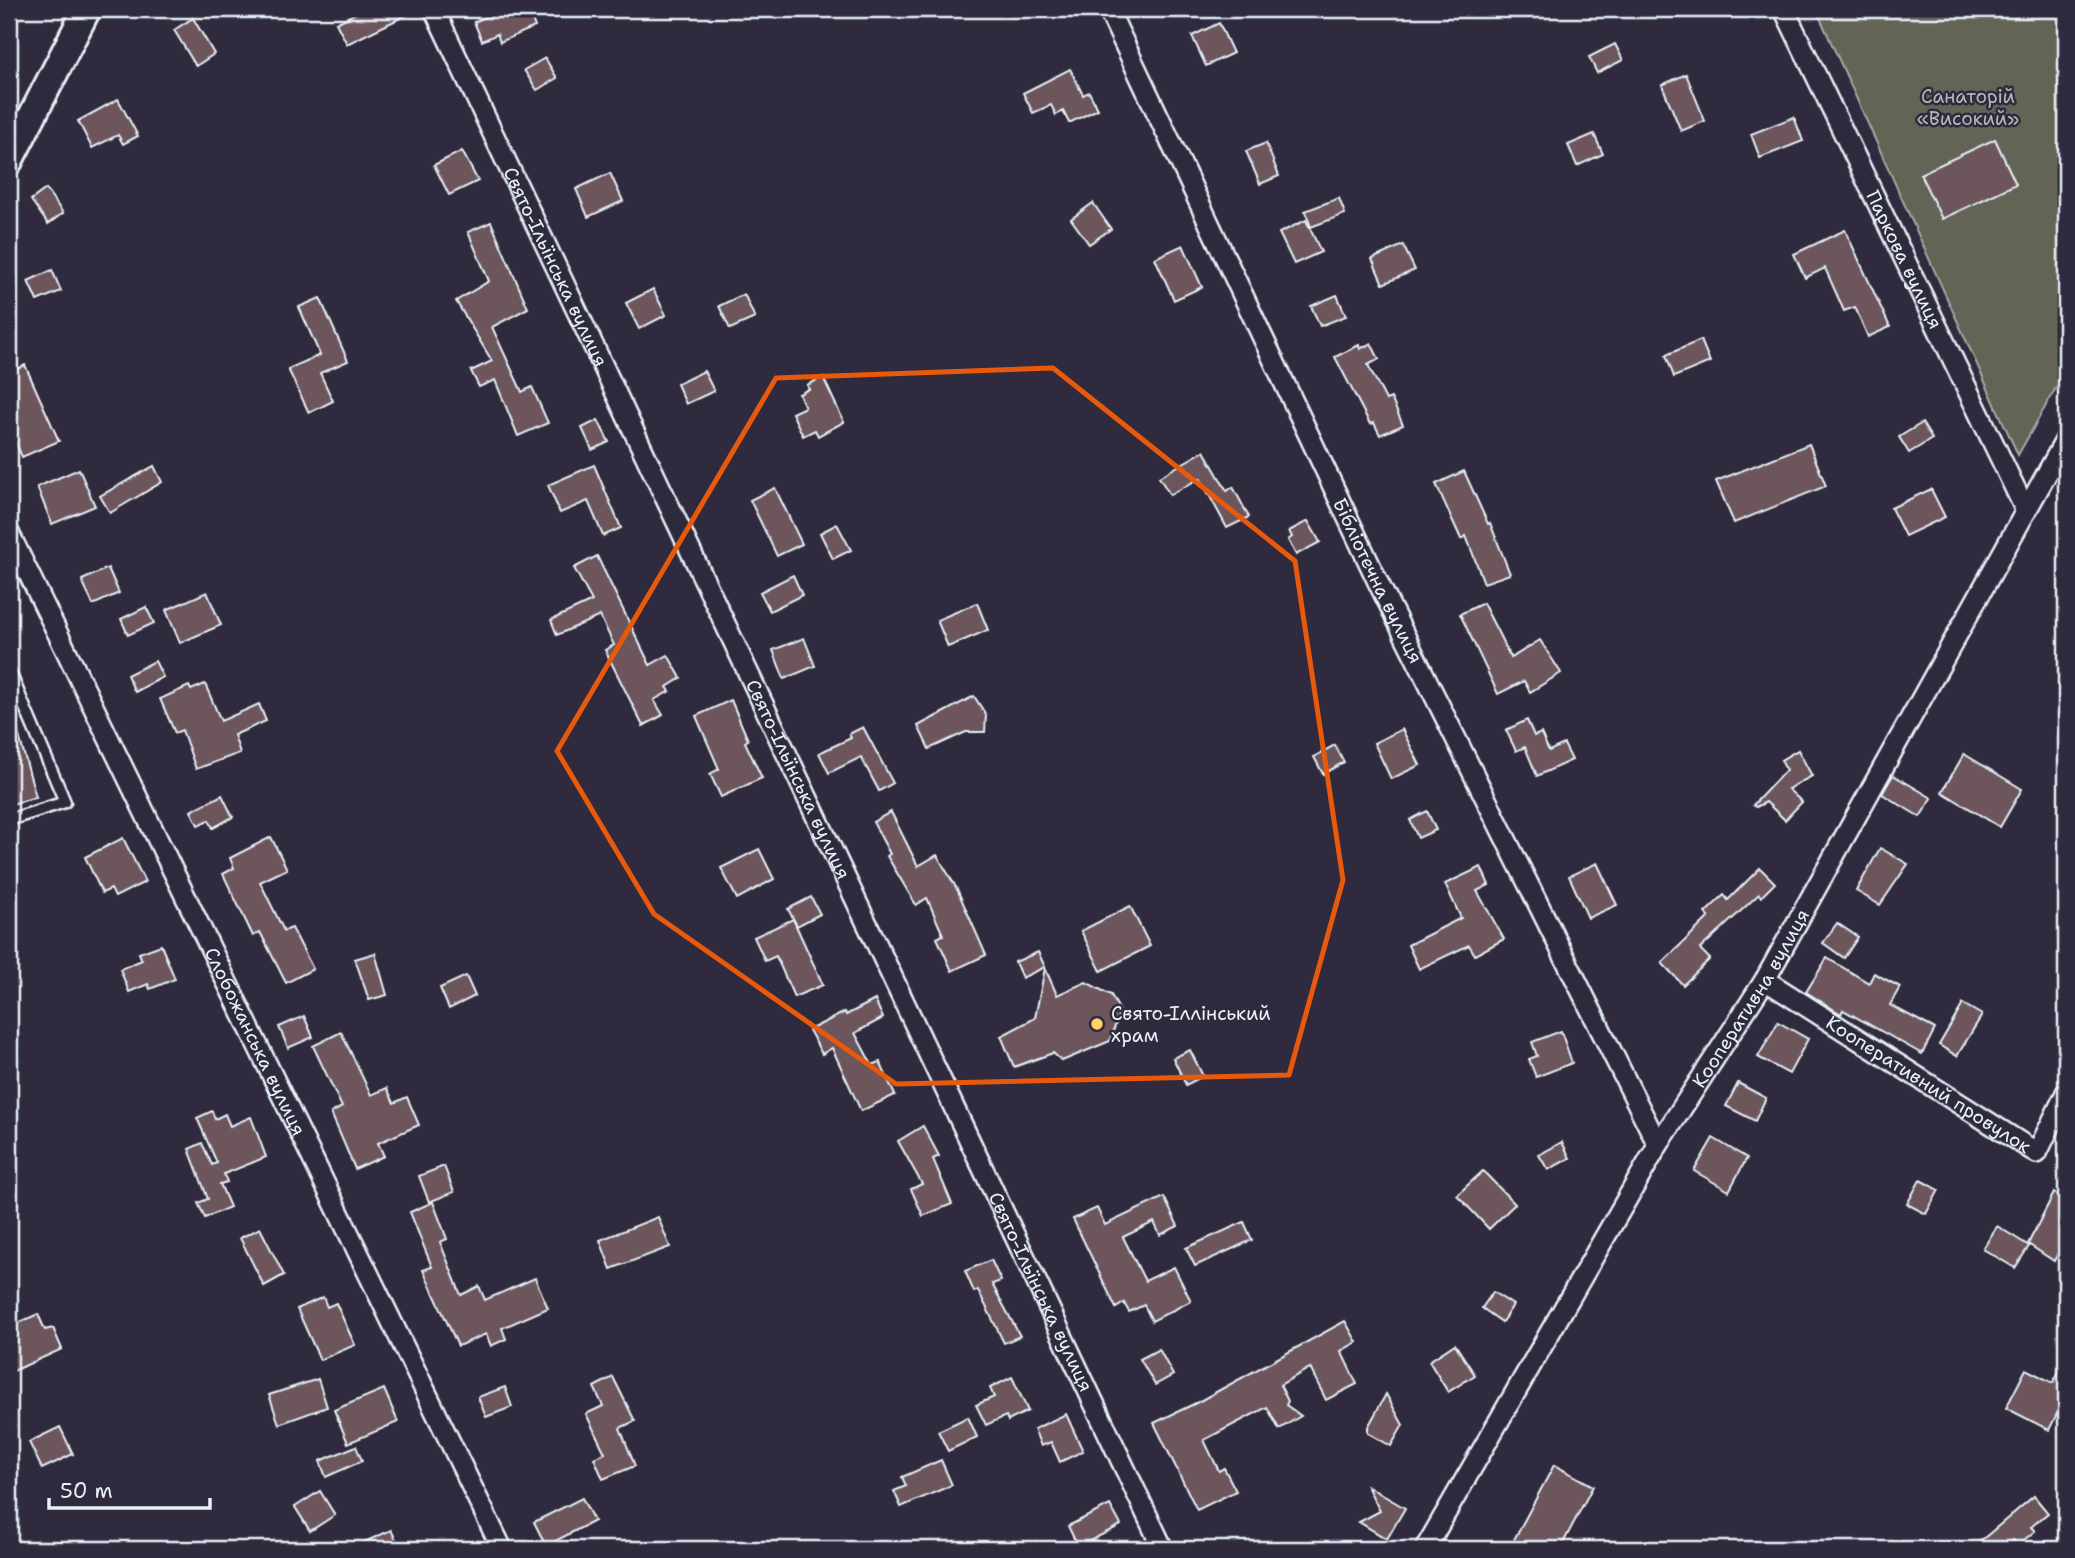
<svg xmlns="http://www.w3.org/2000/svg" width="2075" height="1558" font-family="'Shantell Sans',sans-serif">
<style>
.green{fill:#636456;stroke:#a6aaa7;stroke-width:2}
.building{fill:#6c575b;stroke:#e8f1f8;stroke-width:2}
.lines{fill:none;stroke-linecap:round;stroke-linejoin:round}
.lane-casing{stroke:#e8f1f8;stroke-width:15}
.street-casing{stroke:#e8f1f8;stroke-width:24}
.secondary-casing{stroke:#e8f1f8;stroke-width:32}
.lane{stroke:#2f2a3d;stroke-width:10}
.street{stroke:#2f2a3d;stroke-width:19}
.secondary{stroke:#2f2a3d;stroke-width:26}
.marked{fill:none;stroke:#e8590c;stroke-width:5;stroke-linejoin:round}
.poi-dot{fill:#ffd166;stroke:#2f2a3d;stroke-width:2.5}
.labels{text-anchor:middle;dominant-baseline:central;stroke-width:5;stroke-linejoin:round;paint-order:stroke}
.park-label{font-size:19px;fill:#b3b9b7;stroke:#2f2a3d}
.street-label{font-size:19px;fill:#e8f1f8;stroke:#2f2a3d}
.poi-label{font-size:19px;fill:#e8f1f8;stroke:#2f2a3d;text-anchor:start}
</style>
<rect width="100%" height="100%" fill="#2f2a3d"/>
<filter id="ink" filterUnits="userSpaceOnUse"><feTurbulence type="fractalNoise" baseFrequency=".0143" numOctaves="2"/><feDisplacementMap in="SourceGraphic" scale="14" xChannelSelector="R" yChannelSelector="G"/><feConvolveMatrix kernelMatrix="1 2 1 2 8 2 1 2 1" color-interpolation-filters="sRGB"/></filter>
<g filter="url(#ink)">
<!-- green -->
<polygon class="green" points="1816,9 2066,9 2066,370 2018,455"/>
<!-- building -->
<g class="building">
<polygon points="364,9 419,9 347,44 336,23"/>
<polygon points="485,9 528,9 535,27 500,42 497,34 482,41 474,22 488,16"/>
<polygon points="193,18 214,54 196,66 174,30"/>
<polygon points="1219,23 1233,53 1206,66 1192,36"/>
<polygon points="1615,44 1623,60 1597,73 1589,57"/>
<polygon points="545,58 557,78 537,90 524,70"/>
<polygon points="1070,69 1083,95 1089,92 1098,109 1069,123 1063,111 1056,115 1051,105 1033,113 1023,93"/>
<polygon points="1686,74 1705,121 1681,131 1662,85"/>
<polygon points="118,99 138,136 123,144 118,135 92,148 78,121"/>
<polygon points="1794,117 1803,141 1760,158 1751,134"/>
<polygon points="1594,134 1603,154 1577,166 1568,145"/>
<polygon points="1995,139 2016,184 1942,219 1920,174"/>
<polygon points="1266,143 1279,176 1260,184 1246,151"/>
<polygon points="462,151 478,181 449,195 434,165"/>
<polygon points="610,173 623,201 588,217 576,189"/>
<polygon points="46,189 63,213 48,224 31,200"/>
<polygon points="1339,198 1345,214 1311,227 1305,211"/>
<polygon points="1093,203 1111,229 1089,244 1071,219"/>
<polygon points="1306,220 1321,252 1294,264 1279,233"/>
<polygon points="491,222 528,308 492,327 522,392 532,387 548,423 518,436 495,380 479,387 471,371 492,361 456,301 489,281 468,232"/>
<polygon points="1845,230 1890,327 1868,337 1855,307 1844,311 1825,268 1805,278 1794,254"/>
<polygon points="1183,245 1202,287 1174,300 1155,258"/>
<polygon points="1403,245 1415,270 1383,284 1372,259"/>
<polygon points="52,270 61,291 37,301 28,281"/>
<polygon points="653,289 666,315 639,329 626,303"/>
<polygon points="744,294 755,318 730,329 719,306"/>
<polygon points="1337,295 1346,316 1320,326 1311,306"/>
<polygon points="320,298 348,361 320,373 333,401 309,413 288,369 320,355 299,307"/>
<polygon points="1701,340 1710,362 1674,377 1666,355"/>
<polygon points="1371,343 1379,359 1368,365 1386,400 1391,398 1403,425 1380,435 1374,423 1370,424 1335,357 1359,345 1360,349"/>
<polygon points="25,365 59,441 22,457 9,427 9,373"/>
<polygon points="704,371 714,391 686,404 677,384"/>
<polygon points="823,377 844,422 818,436 815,430 803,436 792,413 805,407 799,394 809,389 807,385"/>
<polygon points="598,420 609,442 592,450 582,428"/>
<polygon points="1922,423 1932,439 1909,453 1899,437"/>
<polygon points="1809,444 1826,486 1734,523 1716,481"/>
<polygon points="1204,451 1227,491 1233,487 1249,517 1227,528 1200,478 1170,495 1159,477"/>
<polygon points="594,465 621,528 603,536 588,501 560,513 548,485"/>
<polygon points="154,466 162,482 110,513 100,496"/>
<polygon points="79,469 95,506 52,524 37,487"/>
<polygon points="1464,471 1488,524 1490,523 1510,574 1484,583 1466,536 1461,539 1436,484"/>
<polygon points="775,488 802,544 777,556 750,500"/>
<polygon points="1931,489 1945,517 1905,536 1891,508"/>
<polygon points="1308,521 1320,542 1296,555 1288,540 1292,537 1289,531"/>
<polygon points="837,524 851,550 833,559 820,533"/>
<polygon points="597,556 650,665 668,655 681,678 667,687 670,691 654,700 663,715 643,726 605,650 614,645 600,616 557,635 551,620 592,601 574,568"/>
<polygon points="108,568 119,593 93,605 82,580"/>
<polygon points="793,575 802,595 770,611 760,592"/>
<polygon points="207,592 221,625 180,643 166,610"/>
<polygon points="977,603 988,630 948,647 937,620"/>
<polygon points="1483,603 1511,658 1540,640 1561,673 1530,692 1524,681 1498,694 1460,614"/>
<polygon points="146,607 154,623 128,635 121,619"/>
<polygon points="804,638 815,666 784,679 773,650"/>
<polygon points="155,661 163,677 135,692 127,675"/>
<polygon points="205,684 221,721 259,704 266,721 234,735 240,753 196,769 182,730 175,733 160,699 189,686 191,690"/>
<polygon points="974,696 986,715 985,732 966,732 929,749 918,726"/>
<polygon points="731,700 748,740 745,742 762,778 721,797 710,774 719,769 696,716"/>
<polygon points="9,718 14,718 36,797 9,805"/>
<polygon points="1527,720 1534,736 1541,733 1549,751 1564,744 1572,760 1537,776 1525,747 1516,751 1506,730"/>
<polygon points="863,727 893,783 879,791 861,757 829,773 819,753 851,738 849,734"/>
<polygon points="1402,729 1420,765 1391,779 1374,743"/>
<polygon points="1335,745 1344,762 1323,774 1314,757"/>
<polygon points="1798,750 1812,776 1788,789 1802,802 1785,820 1766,802 1756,807 1753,805 1786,770 1781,760"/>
<polygon points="1964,754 2022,789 2000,827 1942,792"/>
<polygon points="1893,775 1932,798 1920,817 1882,794"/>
<polygon points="222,795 233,817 213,828 209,820 198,825 191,811"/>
<polygon points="1427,811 1436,830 1418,838 1410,820"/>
<polygon points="891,812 918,866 937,855 957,889 986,955 952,971 937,938 943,935 927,898 916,905 887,856 890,854 873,822"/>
<polygon points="271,837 287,869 260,882 284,931 292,928 313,969 286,983 260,932 253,936 223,874 234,868 230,858"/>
<polygon points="123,838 145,882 115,897 111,889 102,893 85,857"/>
<polygon points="1880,848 1908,864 1880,905 1856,891"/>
<polygon points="759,849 774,879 737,899 721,868"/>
<polygon points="1597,863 1617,905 1588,918 1569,876"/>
<polygon points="1481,867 1489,885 1477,891 1504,939 1475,955 1469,945 1419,969 1408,945 1461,918 1445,884"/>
<polygon points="1760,868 1775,883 1761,897 1759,894 1700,949 1710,959 1683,985 1662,963 1709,917 1705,913 1724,895 1728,900"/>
<polygon points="811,897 820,914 797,926 788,909"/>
<polygon points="1130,906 1150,946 1101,971 1081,931"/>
<polygon points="793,919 823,985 794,997 776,956 765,961 754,937"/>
<polygon points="1837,923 1858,937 1844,958 1823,943"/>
<polygon points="161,945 175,979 150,989 148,984 129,992 120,969 142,960 139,953"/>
<polygon points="1038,952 1045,967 1022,978 1015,962"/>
<polygon points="375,953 387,995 369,1000 355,959"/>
<polygon points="1827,958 1869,983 1874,973 1900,987 1890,1005 1935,1029 1922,1054 1843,1010 1841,1014 1806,992"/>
<polygon points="1045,968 1057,995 1086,982 1111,995 1120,1011 1110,1041 1062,1061 1053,1053 1014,1067 1001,1036 1035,1018"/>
<polygon points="466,976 475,996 449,1009 440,988"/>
<polygon points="875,1000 883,1018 855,1033 872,1065 880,1062 895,1095 861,1111 832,1048 822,1054 809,1030 845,1012 846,1015"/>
<polygon points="1963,1004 1982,1015 1957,1056 1939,1045"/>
<polygon points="304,1016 313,1037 288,1048 279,1027"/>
<polygon points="1778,1022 1808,1039 1789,1074 1758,1057"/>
<polygon points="1561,1031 1572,1063 1536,1077 1529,1059 1537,1056 1532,1042"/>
<polygon points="341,1032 371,1095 387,1088 394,1103 407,1097 419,1125 378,1143 384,1156 355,1169 331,1113 342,1107 313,1046"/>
<polygon points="1190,1050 1203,1076 1186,1085 1173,1058"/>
<polygon points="1738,1083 1766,1098 1755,1121 1726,1106"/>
<polygon points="212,1111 215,1119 225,1114 230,1126 251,1117 266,1157 224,1174 227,1182 220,1184 230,1207 205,1218 198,1203 208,1199 189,1149 202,1143 212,1165 217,1163 197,1118"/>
<polygon points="923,1126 939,1156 933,1159 952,1204 923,1216 911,1189 922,1184 898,1141"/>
<polygon points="1713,1138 1747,1158 1729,1191 1694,1171"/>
<polygon points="1562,1142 1570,1158 1548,1170 1539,1155"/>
<polygon points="444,1166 454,1192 429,1202 419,1176"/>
<polygon points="1483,1171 1515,1204 1489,1229 1457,1195"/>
<polygon points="1920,1180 1939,1190 1926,1214 1907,1204"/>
<polygon points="2054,1193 2066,1200 2066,1238 2054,1261 2028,1244"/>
<polygon points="1164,1197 1178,1226 1160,1235 1154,1222 1123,1237 1145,1281 1174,1267 1191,1301 1152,1321 1144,1305 1129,1312 1124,1303 1116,1308 1073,1219 1097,1208 1105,1225"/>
<polygon points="433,1202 447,1239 440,1242 461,1295 479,1286 485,1300 535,1278 548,1308 502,1328 506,1339 491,1346 486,1334 458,1346 423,1270 432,1267 410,1212"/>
<polygon points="658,1217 670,1247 611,1269 600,1240"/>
<polygon points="1244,1222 1252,1240 1195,1266 1186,1248"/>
<polygon points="1997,1226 2029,1246 2015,1268 1983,1249"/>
<polygon points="260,1228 284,1275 264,1286 240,1238"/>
<polygon points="991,1260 1001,1281 992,1284 1020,1336 1004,1343 978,1290 974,1292 965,1271"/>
<polygon points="1493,1292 1513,1305 1502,1322 1482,1308"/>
<polygon points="323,1297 327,1307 336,1303 355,1345 320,1360 297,1309"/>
<polygon points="38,1314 45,1330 53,1328 62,1349 9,1373 9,1327"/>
<polygon points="1345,1321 1357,1342 1341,1351 1357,1384 1326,1400 1310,1368 1280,1385 1288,1401 1286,1405 1301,1416 1279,1429 1267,1407 1204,1440 1219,1471 1224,1468 1236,1491 1197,1510 1154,1423 1198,1402"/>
<polygon points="1455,1344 1475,1375 1448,1392 1429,1361"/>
<polygon points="1159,1349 1173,1375 1155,1385 1140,1359"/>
<polygon points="2066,1358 2066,1396 2049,1430 2006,1408 2026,1369 2053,1383"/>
<polygon points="613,1377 635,1421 620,1428 635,1466 603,1479 594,1458 605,1453 586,1414 603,1406 594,1387"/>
<polygon points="1012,1377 1028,1411 1008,1421 1006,1416 986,1425 976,1405 994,1397 990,1388"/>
<polygon points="318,1379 327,1407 279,1424 269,1395"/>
<polygon points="505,1387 512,1407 486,1417 478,1397"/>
<polygon points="384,1389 398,1422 348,1443 334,1410"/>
<polygon points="1386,1394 1403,1425 1391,1446 1368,1433 1368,1427"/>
<polygon points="1066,1414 1083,1451 1060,1462 1051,1442 1041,1446 1034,1429"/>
<polygon points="968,1417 977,1437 948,1451 938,1431"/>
<polygon points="60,1427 73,1454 42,1469 29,1442"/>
<polygon points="356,1446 362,1461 326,1477 320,1461"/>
<polygon points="941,1460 952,1485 901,1507 894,1491 906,1486 902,1477"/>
<polygon points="1554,1465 1593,1486 1560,1549 1509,1549"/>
<polygon points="1367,1486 1405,1508 1387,1539 1359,1522 1380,1511"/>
<polygon points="320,1491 335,1515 310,1531 295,1507"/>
<polygon points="2034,1496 2048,1513 2031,1527 2035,1531 2018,1545 2013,1540 2002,1549 1971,1549"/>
<polygon points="582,1498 594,1521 546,1546 534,1522"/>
<polygon points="1110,1505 1121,1525 1078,1547 1068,1526"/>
<polygon points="391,1530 401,1549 349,1549"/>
</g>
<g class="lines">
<defs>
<polyline id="lane" points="9,670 65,802 9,820"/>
<g id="street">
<path id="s1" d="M434,9L1163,1549"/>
<path id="s2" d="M1108,9L1379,584L1658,1145"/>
<path id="s3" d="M1784,9L2026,511"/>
<path id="s4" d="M9,533L502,1549"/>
<path id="s5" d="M1765,980L2037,1153L2066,1093"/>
<path id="s6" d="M1425,1549L1658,1145L1765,980L2066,439"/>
</g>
<polyline id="secondary" points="9,161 87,9"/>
</defs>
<!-- lane casing -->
<use href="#lane" class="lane-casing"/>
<!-- street casing -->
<use href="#street" class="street-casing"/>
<!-- secondary casing -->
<use href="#secondary" class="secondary-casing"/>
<!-- lane -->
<use href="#lane" class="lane"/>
<!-- street -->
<use href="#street" class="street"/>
<!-- secondary -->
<use href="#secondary" class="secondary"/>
</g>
</g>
<!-- marked area -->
<path class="marked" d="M1053,368L1295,561L1343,880L1289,1075L896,1084L654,914L557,751L776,378Z"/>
<!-- markers -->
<circle class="poi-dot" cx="1097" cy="1024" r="7"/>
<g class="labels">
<!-- park labels -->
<g class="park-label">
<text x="1968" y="96">Санаторій<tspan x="1968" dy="22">«Високий»</tspan></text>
</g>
<!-- street labels -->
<g class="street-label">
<text stroke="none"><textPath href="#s3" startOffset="278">Паркова вулиця</textPath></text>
<text stroke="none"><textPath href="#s1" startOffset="285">Свято-Ільїнська вулиця</textPath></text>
<text stroke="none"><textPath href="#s2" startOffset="632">Бібліотечна вулиця</textPath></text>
<text stroke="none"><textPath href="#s1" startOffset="852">Свято-Ільїнська вулиця</textPath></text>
<text stroke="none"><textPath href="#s6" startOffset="640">Кооперативна вулиця</textPath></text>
<text stroke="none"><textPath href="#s4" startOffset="565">Слобожанська вулиця</textPath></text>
<text stroke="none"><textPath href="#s5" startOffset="194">Кооперативний провулок</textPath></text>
<text stroke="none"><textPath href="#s1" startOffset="1419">Свято-Ільїнська вулиця</textPath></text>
</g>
<!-- poi labels -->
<g class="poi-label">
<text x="1111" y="1013">Свято-Іллінський<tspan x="1111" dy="22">храм</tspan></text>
</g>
</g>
<!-- margin -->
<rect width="2075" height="1558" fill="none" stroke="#2f2a3d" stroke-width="35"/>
<rect x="18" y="18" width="2040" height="1523" fill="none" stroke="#e8f1f8" stroke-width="2.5" filter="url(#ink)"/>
<!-- scale -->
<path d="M49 1498v10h161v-10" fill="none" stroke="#e8f1f8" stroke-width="3.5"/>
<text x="60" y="1498" font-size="21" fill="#e8f1f8" stroke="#2f2a3d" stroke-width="5" paint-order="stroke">50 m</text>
</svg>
